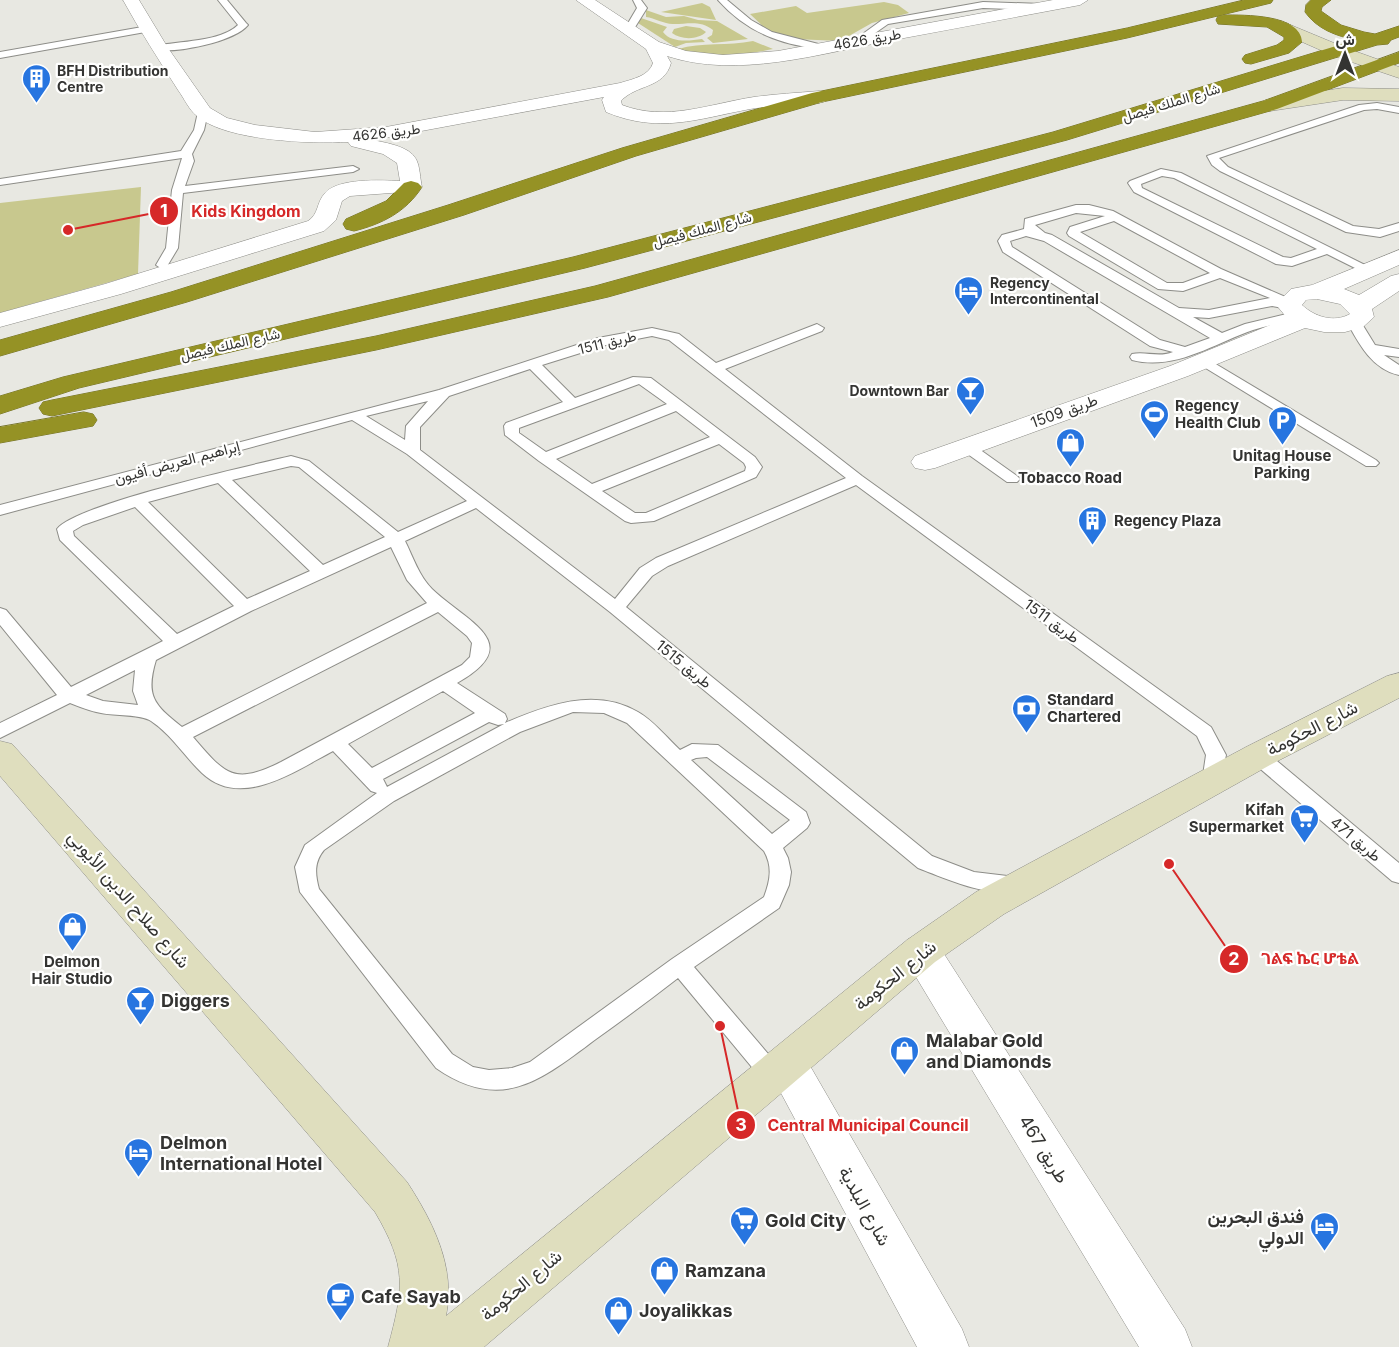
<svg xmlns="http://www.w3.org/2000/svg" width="1399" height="1347" font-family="Inter,Vazirmatn,'Noto Sans Ethiopic',sans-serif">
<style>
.green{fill:#c8c88e}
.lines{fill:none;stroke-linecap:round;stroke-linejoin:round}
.lane-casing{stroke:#8d8d88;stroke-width:2}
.street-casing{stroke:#8d8d88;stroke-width:1}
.secondary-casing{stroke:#8d8d88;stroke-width:1}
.highway-casing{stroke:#73712a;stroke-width:1}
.lane{fill:#fff;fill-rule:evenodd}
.street{fill:#fff;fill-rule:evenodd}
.secondary{fill:#dfdebe;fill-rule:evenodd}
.highway{fill:#959225;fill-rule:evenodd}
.labels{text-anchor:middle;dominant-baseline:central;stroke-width:4.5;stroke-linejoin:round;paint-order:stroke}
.far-street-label{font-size:14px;fill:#343432;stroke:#fffffe}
.far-poi-label{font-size:14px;font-weight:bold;fill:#343432;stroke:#fffffe;text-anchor:start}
.poi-label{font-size:15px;font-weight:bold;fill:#343432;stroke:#fffffe;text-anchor:start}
.street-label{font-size:15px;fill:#343432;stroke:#fffffe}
.near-street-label{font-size:18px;fill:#343432;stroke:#fffffe}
.near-poi-label{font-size:18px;font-weight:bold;fill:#343432;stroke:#fffffe;text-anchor:start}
.leader{fill:none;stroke:#d62828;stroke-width:2}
.callout-dot{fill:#d62828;stroke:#fffffe;stroke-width:2}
.mark-label{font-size:18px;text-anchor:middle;font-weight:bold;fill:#fff}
.callout-label{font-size:16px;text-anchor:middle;font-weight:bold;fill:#d62828;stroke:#fffffe;stroke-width:4.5;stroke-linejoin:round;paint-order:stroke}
</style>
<rect width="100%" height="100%" fill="#e8e8e2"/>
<!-- green -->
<g class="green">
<polygon points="884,2 898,5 909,13 872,23 840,41 794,39 769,32 750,14 796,6 807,13"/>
<polygon points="702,3 710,7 716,20 661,12"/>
<path d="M646,10L666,17L684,16L698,20L717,21L748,39L713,43L707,38L712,35L713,30C701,20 688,24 674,24C666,25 655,18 646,17Z"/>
<path d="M641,18L667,27L663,32C671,43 689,41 702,39L705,42L686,43L675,47L638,23Z"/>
<path d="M686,26L700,28L706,32C698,40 681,40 672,33L674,29Z"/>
<path d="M753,41L773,49C743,55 708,61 678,49C702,42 728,46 753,41Z"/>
<polygon points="141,187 138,274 0,313 0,203"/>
</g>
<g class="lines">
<defs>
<g id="lane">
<path d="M218,0H227L246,23L248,25C234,42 177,53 156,50V46C178,41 221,42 238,25Z"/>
<polygon points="633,0 641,0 647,8 632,32 629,33 624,30 637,8"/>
<path d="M718,0H727L751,20L772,32L830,47C824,51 815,49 807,47C772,42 742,27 718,0Z"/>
<polygon points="983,2 1042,4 1047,7 1042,10 983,8 888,24 861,43 853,41 882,20"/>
<polygon points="148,26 153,29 151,31 0,58 0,52"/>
<polygon points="1377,103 1399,107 1399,113 1377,109 1364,110 1219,158 1228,167 1353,226 1379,229 1399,223 1399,231 1380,237 1346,232 1220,171 1212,165 1207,156 1359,105"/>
<polygon points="203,109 208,112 204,130 192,154 194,161 185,186 353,166 359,169 353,172 183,193 178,248 166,268 162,269 156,265 166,248 172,190 182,158 0,185 0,179 181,151 194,130 198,112"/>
<path d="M1161,169L1181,173L1373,269L1371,272H1363L1327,254L1292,266L1276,264L1134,192L1128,183L1130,181ZM1162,176L1174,178L1317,249L1291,258L1283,257L1142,188L1141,184Z"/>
<path d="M1076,205H1089L1113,211L1221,269L1297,302L1283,308L1272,306L1209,318L1193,317L1222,333L1245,324L1299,311L1306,315L1304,318C1287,322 1270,325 1253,330C1213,344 1175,371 1132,360L1130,357L1132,354C1146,351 1158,358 1173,352L1150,346L1003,252L998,241L1002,235L1024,229L1025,219ZM1076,213L1105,216L1070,227L1067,233L1069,236L1158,289L1183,291L1220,278L1270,298L1209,310L1179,308L1052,235L1045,233L1035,225ZM1114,221L1210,273L1183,283H1167L1080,232ZM1026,236L1044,241L1210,338L1185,347L1160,340L1012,247L1010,241Z"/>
<path d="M1354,318L1359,319L1375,345L1399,349V357L1384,355L1399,365V375C1372,369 1359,344 1347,322Z"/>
<path d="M817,324L824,328L822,331L725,369L862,476L1211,727L1226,755L1219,787L1212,789L1205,787L1202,782L1206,755L1197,736L856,485L668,566L652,576L626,607L932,856L974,872L1024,878L1027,884L1024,890C993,900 947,879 918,868L610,612L476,508L405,541C413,557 419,576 432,589C466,622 528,643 457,683L505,714L507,719L505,723C547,705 595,687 638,712C654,721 667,738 680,750L692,744L718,745L806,812L810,823L807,828L783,848L788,858L791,872L789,885L779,908L694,967L781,1069L785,1076L781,1083L773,1086L765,1083L678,978C651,999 624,1019 596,1039C542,1079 502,1114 436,1068L300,892L295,867L305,845L377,793L371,791L333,751C295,771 241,810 202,773C184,756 172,735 151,721C141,714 114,716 101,713C90,711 80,707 70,703L0,738V723L57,695L0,625V608L6,610L71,687L163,641L60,540L57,529C76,504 253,465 291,456L309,461L398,532L467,501L407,454L352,420L0,515V505L439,390L598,338L652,328L679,334L716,363ZM652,336L669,340L846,478L656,558L640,568L615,599L420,450V427L449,396L530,369L563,402L506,423L504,426L505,435L539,461L625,521L631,523L654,521L756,477L762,467L755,457L651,378L633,377L575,398L542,365L606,345ZM639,384L667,404L546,452L519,433V428ZM428,401L406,426L405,440L366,416ZM676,411L710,437L592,484L556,459ZM719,444L744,463L746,467L745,471L646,513H635L602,491ZM291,466L299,467L385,537L323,565L232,480ZM218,483L310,571L247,599L148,502ZM135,507L234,606L177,634L74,536L73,531L83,525ZM391,547L407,580L427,603L182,727C154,705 145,696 156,660L251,611ZM438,612L467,636L472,643L470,657L462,665L281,762C233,786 225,774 193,737ZM135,670L133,691L138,705L103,701L86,695ZM443,691L475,713L372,768L348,744ZM573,712L604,713L627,723L764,851C773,867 770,881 764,897L672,959L530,1062L512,1068L489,1070L473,1067L452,1054L319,889C315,874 314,862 324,850L394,801L520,732ZM489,722L498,725L504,724L387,787L383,779ZM707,757L790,820L772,834L691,760L696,758Z"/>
<polygon points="1204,357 1376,460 1379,463 1376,466 1366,466 1199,364 1197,361"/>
<polygon points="967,443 972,444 1017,476 1020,479 1017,482 1007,482 962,450 960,447 962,444"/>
<polygon points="1258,749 1265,751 1399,863 1399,883 1392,881 1251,761 1248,756 1251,751"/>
</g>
<g id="street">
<path d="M123,0H139L168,48L210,108L227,118L255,125L315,132L386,127L620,83C633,79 649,76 653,63L646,49L576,0H595L659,42L686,51L723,55L778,51L1053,0H1088L1080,5C1016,17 952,29 888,41C818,54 737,79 667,56L671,63C664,89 636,84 621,101L622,105C666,122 709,104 754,97C776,94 797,93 819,91L826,93L828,97L826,101L819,103C796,105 773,105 750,109C697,119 659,134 606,112L602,100L604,97L373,140C386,143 409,146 416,159C420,166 420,179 422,187L418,191L350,196L342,201L336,220L324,231L121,294L0,327V313L105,284L308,221C319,214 316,203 325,193C338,178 381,180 400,181L397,163L383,154L351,146L348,142C312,144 225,141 197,116C189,110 184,98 178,90C159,60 140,31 123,0Z"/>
<path d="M1399,250V265L1344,289L1359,295L1391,276L1399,274V291L1372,309L1374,317L1363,327L1345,332H1324L1305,328L1188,376L935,468L925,470L915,468L911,462L915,456L1170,366L1287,318L1278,307V302L1291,289L1312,285ZM1317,299L1340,304L1350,314C1334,323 1315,317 1302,305L1306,300Z"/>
<polygon points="921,935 935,940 1185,1329 1192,1347 1139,1347 907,962 901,951 907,940"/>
<polygon points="787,1047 802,1052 962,1329 969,1347 917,1347 766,1065 772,1052"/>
</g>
<g id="secondary">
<polygon points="1281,21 1346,48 1399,67 1399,78 1334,56 1275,30 1272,26 1275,22"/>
<polygon points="1343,88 1399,89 1399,101 1343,100 1270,111 1263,109 1260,105 1263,101 1270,99"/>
<path d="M1399,673V698L1270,765L1004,914L935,962L484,1347H388C404,1288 407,1266 375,1212L0,776V741L12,744L407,1182C433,1222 456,1267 446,1316L907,940L976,892L1246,747L1387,676Z"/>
</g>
<g id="highway">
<polygon points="1244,0 1273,0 1271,3 1127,38 822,102 636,156 464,215 187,302 0,356 0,340 171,292 448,205 622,148 812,93 1127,28"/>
<path d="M1311,0H1331L1322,7L1321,11L1341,25L1364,32L1375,34L1399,26V37L1391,40L1388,44L1377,45L1067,140L585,268L79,388L0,414V396L63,377L573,257L1053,132L1356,40C1336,36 1317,29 1305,12L1306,5Z"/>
<path d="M1224,15C1244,15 1301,14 1302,42L1289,53L1251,64L1245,63L1242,59L1245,55L1277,45L1284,40V37L1267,27L1218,24L1216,20L1218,16Z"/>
<polygon points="1399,52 1399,63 1277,109 608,297 376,350 52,416 43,414 39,408 43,402 52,400 376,336 595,286 1263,101"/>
<path d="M411,181L418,183L422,187C406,212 382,224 354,231L346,229L343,224L346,219L386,201L404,183Z"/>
<polygon points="84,412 93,414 97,420 93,426 0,443 0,427"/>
</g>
</defs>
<!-- lane casing -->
<use href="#lane" class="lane-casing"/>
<!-- street casing -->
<use href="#street" class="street-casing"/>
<!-- secondary casing -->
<use href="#secondary" class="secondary-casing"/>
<!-- highway casing -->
<use href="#highway" class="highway-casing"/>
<!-- lane -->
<use href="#lane" class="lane"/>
<!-- street -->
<use href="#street" class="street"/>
<!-- secondary -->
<use href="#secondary" class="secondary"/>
<!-- highway -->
<use href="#highway" class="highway"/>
</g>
<!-- icons -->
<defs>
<symbol id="building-pin" viewBox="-11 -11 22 30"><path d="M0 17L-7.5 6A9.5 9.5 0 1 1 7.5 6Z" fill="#2775e0" stroke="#fffffe"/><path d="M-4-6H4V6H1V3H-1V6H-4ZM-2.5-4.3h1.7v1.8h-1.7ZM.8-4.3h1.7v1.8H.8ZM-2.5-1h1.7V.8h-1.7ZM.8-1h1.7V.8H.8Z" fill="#fff"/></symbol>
<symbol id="hotel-pin" viewBox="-11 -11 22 30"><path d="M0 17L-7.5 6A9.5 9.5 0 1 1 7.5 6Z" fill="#2775e0" stroke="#fffffe"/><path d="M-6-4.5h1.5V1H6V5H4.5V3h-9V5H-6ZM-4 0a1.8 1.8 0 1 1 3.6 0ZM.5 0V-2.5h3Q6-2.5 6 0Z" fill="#fff"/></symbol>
<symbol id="bar-pin" viewBox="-11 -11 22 30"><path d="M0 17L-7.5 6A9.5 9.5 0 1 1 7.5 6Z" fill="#2775e0" stroke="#fffffe"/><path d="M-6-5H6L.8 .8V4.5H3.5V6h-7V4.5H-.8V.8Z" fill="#fff"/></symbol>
<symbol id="stadium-pin" viewBox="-11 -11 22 30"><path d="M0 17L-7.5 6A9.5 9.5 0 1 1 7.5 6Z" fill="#2775e0" stroke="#fffffe"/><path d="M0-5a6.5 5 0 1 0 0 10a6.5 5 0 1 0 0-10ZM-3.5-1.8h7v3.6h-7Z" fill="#fff"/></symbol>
<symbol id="parking-pin" viewBox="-11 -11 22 30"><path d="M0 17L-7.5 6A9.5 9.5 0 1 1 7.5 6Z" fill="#2775e0" stroke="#fffffe"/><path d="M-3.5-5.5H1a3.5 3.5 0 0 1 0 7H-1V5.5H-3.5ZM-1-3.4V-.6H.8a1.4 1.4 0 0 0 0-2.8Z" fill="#fff"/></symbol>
<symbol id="shop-pin" viewBox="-11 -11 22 30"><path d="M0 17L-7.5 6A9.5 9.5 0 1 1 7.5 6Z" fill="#2775e0" stroke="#fffffe"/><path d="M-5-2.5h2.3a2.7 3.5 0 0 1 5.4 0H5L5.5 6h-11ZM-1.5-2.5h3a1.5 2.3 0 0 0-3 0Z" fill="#fff"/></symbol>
<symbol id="bank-pin" viewBox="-11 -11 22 30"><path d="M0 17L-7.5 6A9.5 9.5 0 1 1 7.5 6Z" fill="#2775e0" stroke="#fffffe"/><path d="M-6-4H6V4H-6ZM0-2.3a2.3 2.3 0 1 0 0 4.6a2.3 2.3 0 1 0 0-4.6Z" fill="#fff"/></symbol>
<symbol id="supermarket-pin" viewBox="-11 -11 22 30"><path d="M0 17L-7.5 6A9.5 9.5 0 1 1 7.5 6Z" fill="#2775e0" stroke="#fffffe"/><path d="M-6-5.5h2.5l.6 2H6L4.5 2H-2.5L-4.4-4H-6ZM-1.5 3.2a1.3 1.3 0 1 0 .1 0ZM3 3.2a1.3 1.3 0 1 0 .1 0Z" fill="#fff"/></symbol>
<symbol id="cafe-pin" viewBox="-11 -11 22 30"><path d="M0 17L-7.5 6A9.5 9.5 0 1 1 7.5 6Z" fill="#2775e0" stroke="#fffffe"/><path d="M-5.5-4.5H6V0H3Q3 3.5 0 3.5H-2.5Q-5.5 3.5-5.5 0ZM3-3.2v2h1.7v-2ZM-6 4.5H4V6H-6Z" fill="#fff"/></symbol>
</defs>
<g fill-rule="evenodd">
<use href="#building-pin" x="20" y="62" width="33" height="45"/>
<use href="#hotel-pin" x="952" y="274" width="33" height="45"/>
<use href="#bar-pin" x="954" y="374" width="33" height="45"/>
<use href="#stadium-pin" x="1138" y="398" width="33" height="45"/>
<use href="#parking-pin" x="1266" y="404" width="33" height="45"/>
<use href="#shop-pin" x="1054" y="426" width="33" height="45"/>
<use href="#building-pin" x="1076" y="504" width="33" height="45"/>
<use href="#bank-pin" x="1010" y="692" width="33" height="45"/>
<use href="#supermarket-pin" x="1288" y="802" width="33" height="45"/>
<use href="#shop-pin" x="56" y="910" width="33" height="45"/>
<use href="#bar-pin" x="124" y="984" width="33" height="45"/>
<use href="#shop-pin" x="888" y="1034" width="33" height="45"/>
<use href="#hotel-pin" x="122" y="1136" width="33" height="45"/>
<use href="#supermarket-pin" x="728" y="1204" width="33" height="45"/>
<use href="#hotel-pin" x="1308" y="1210" width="33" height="45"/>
<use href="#shop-pin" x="648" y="1254" width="33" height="45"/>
<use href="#cafe-pin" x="324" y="1280" width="33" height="45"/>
<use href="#shop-pin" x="602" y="1294" width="33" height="45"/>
</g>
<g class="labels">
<!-- far-street labels -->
<g class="far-street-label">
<text transform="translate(867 39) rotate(-10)">طريق 4626</text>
<text transform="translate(1171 102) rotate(-17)">شارع الملك فيصل</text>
<text transform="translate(386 132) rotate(-7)">طريق 4626</text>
<text transform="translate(702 229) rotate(-15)">شارع الملك فيصل</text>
<text transform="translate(607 342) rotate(-14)">طريق 1511</text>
<text transform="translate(230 344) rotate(-13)">شارع الملك فيصل</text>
</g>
<!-- far-poi labels -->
<g class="far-poi-label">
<text x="57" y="70">BFH Distribution<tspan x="57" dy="16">Centre</tspan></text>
<text x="990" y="282">Regency<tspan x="990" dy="16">Intercontinental</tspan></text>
<text x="949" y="390" text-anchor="end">Downtown Bar</text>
</g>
<!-- poi labels -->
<g class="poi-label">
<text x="1175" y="405">Regency<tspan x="1175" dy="17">Health Club</tspan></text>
<text x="1282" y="455" text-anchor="middle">Unitag House<tspan x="1282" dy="17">Parking</tspan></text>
<text x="1070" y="477" text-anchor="middle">Tobacco Road</text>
<text x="1114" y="520">Regency Plaza</text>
<text x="1047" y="699">Standard<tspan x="1047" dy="17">Chartered</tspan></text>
<text x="1284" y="809" text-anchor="end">Kifah<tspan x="1284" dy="17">Supermarket</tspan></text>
<text x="72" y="961" text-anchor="middle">Delmon<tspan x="72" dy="17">Hair Studio</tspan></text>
</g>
<!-- street labels -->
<g class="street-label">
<text transform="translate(1064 411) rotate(-20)">طريق 1509</text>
<text transform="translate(177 462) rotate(-15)">إبراهيم العريض أفيون</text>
<text transform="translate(1052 621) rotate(36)">طريق 1511</text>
<text transform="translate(684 664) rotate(39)">طريق 1515</text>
<text transform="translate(1356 839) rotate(40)">طريق 471</text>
</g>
<!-- near-street labels -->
<g class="near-street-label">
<text transform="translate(1312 728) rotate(-27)">شارع الحكومة</text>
<text transform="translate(129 899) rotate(49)">شارع صلاح الدين الأيوبي</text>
<text transform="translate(895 975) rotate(-39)">شارع الحكومة</text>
<text transform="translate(1044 1149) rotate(58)">طريق 467</text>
<text transform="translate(865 1206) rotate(61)">شارع البلدية</text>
<text transform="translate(521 1285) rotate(-40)">شارع الحكومة</text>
</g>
<!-- near-poi labels -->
<g class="near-poi-label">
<text x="161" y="1000">Diggers</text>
<text x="926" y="1040">Malabar Gold<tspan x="926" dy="21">and Diamonds</tspan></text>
<text x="160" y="1142">Delmon<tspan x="160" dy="21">International Hotel</tspan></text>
<text x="1304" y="1216" text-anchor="end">فندق البحرين<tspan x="1304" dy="21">الدولي</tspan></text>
<text x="765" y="1220">Gold City</text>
<text x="685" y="1270">Ramzana</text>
<text x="361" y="1296">Cafe Sayab</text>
<text x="639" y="1310">Joyalikkas</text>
</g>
</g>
<!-- callouts -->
<path class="leader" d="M68 230L164 211M1169 864L1234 959M720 1026L741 1125"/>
<g class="callout-dot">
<circle cx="68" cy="230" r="6"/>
<circle cx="1169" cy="864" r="6"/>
<circle cx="720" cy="1026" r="6"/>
<circle cx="164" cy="211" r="15"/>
<circle cx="1234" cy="959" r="15"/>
<circle cx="741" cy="1125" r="15"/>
</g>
<g class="mark-label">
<text x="164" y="217">1</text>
<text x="1234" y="965">2</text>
<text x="741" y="1131">3</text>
</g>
<g class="callout-label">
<text x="246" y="217">Kids Kingdom</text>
<text x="1310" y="964">ገልፍ ኬር ሆቴል</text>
<text x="868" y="1131">Central Municipal Council</text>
</g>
<!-- north arrow -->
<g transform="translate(1345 54)" stroke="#fffffe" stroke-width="4.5" paint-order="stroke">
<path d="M0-4.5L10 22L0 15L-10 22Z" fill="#343432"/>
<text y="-9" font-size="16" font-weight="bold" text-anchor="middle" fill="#343432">ش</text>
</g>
</svg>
